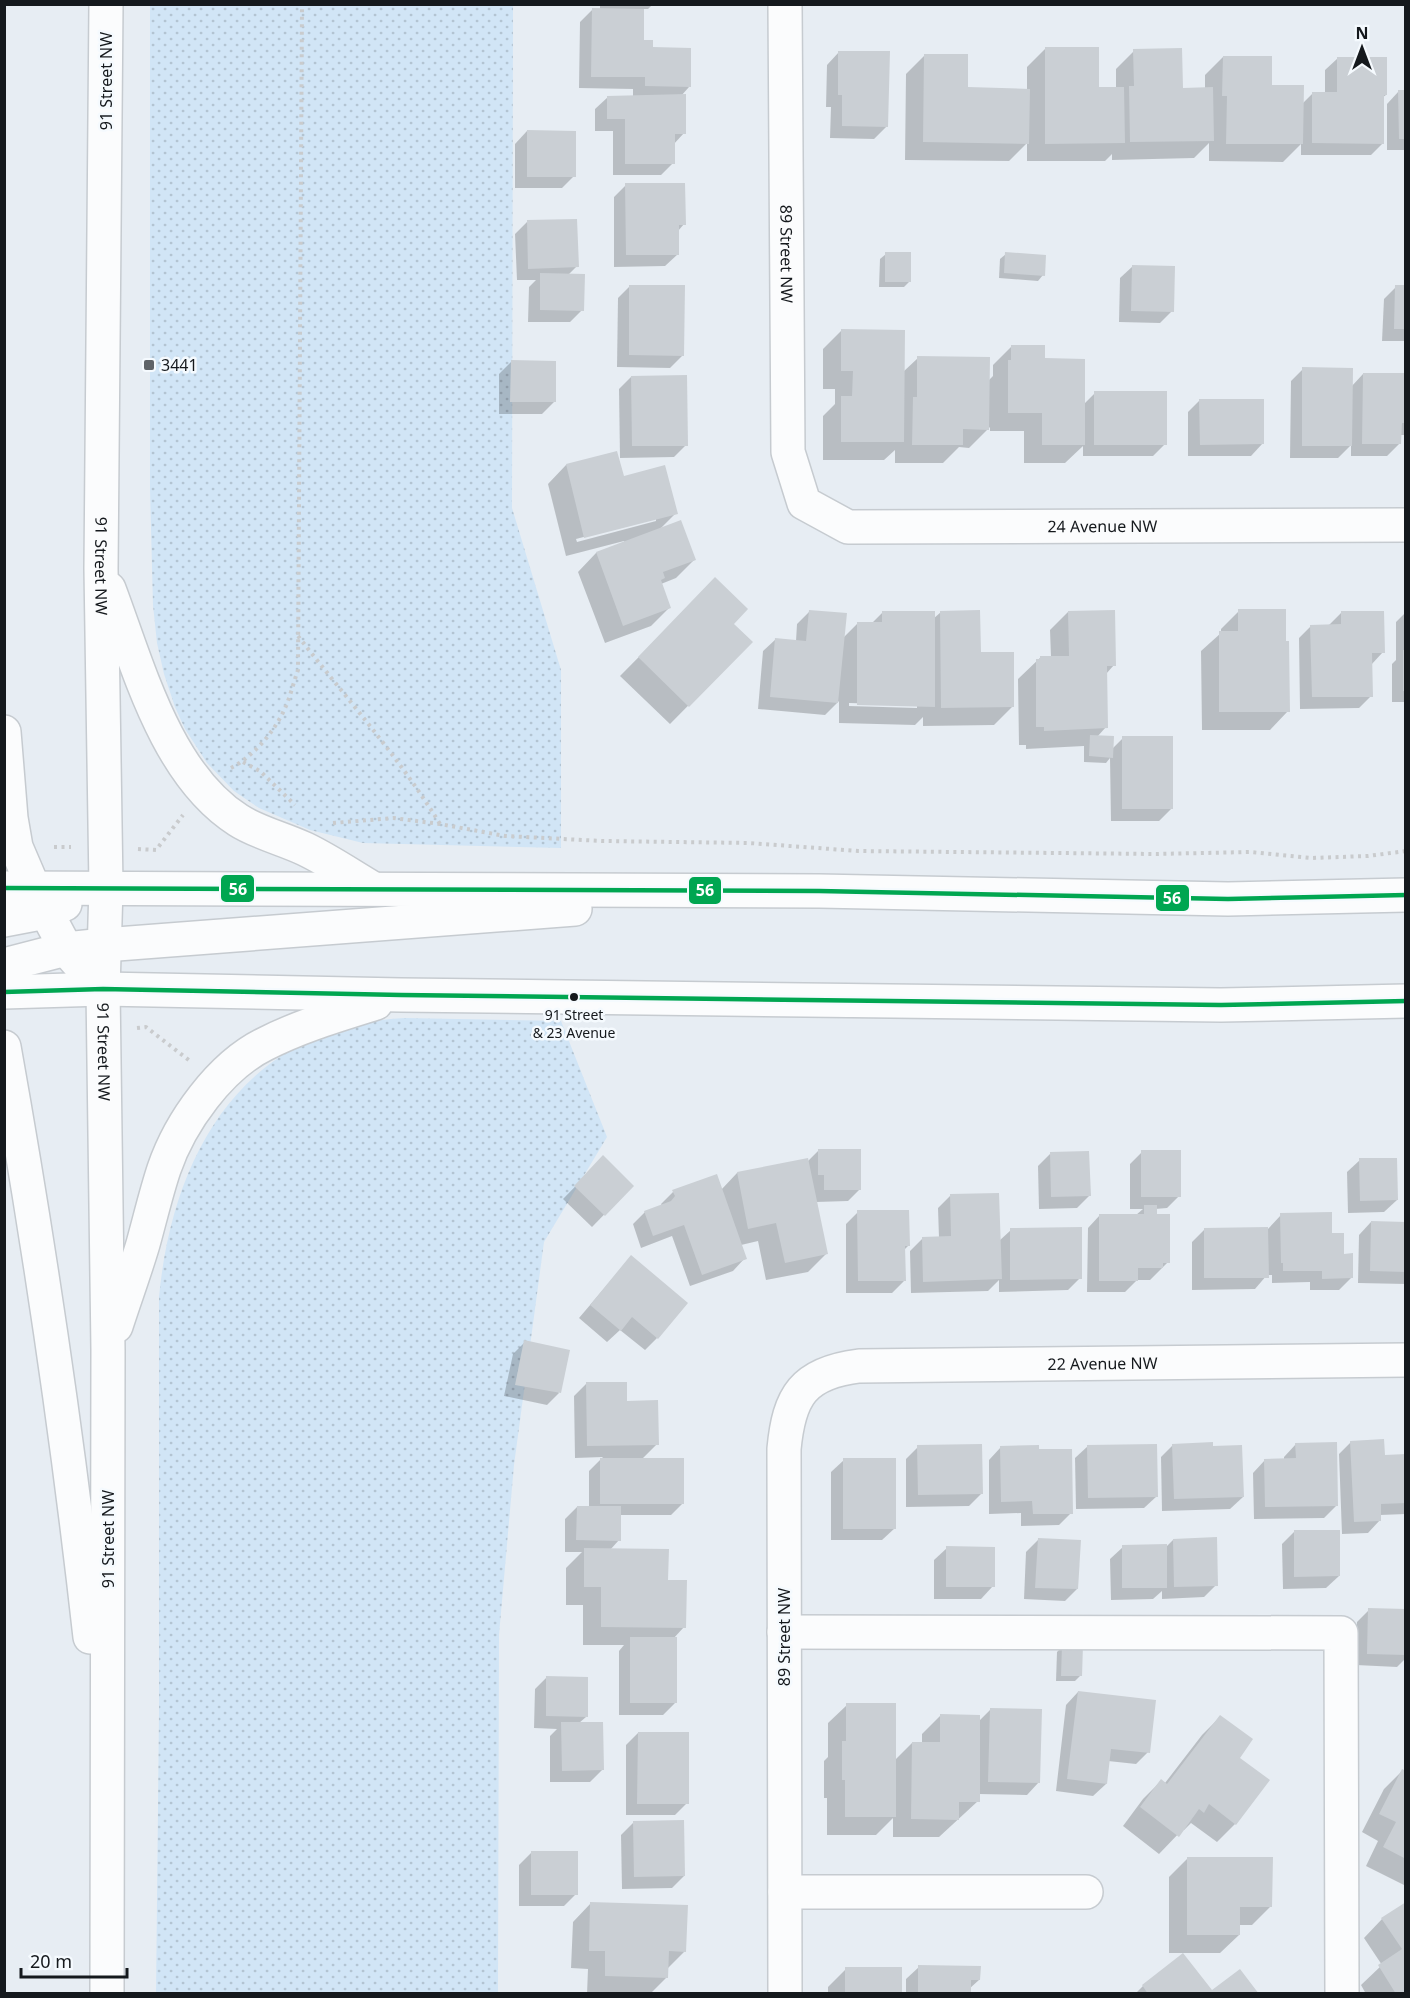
<svg xmlns="http://www.w3.org/2000/svg" width="1410" height="1998" font-family="'Noto Sans',sans-serif">
<style>
.grass{fill:url(#grass-dots)}
.shadow{fill:#0003;fill-rule:evenodd}
.building{fill:#cacfd4}
.lines{fill:none;stroke-linecap:round;stroke-linejoin:round}
.minor-casing{stroke:#c6cbd0;stroke-width:36}
.major-casing{stroke:#c6cbd0;stroke-width:36}
.path{stroke:#c9cbcd;stroke-width:4;stroke-dasharray:3 4.5;stroke-linecap:butt}
.minor{stroke:#fbfcfd;stroke-width:33}
.major{stroke:#fbfcfd;stroke-width:33}
.bus-1-casing{stroke:#f5fafe;stroke-width:9}
.bus-1{stroke:#00a651;stroke-width:4.5}
.poi-dot{fill:#5e6368;stroke:#f5fafe;stroke-width:2}
.bus-dot{fill:#15191d;stroke:#f5fafe;stroke-width:2}
.labels{text-anchor:middle;dominant-baseline:central;stroke-width:5;stroke-linejoin:round;paint-order:stroke}
.bus-label{font-size:14px;fill:#15191d;stroke:#f5fafe}
.street-label{font-size:16px;fill:#15191d;stroke:#f5fafe}
.poi-label{font-size:16px;fill:#15191d;stroke:#f5fafe;text-anchor:start}
.line-badge{stroke:#f5fafe;stroke-width:2}
.badge-label{font-size:16px;text-anchor:middle;font-weight:bold;fill:#fff}
</style>
<defs>
<pattern id="grass-dots" width="8" height="8" patternUnits="userSpaceOnUse" patternTransform="scale(1.5)"><rect width="8" height="8" fill="#d1e5f6"/><path d="M2 2h.1M6 6h.1" fill="none" stroke="#b3c4d2" stroke-width="1.8" stroke-linecap="round"/></pattern>
</defs>
<rect width="100%" height="100%" fill="#e7edf3"/>
<!-- grass -->
<g class="grass">
<polygon points="150,5 513,5 512,508 561,670 561,848 363,843 310,830 259,808 234,791 207,763 185,729 175,707 164,674 157,643 153,605 150,489"/>
<path d="M405,1018L561,1021L607,1137L544,1242L514,1465L499,1635L498,1993L156,1994L159,1712V1297C173,1151 245,1026 405,1018Z"/>
</g>
<!-- shadow -->
<g class="shadow">
<polygon points="542,4 578,4 576,6"/>
<polygon points="600,4 653,4 648,9 643,9 642,42 689,87 681,96 684,133 673,145 673,163 661,175 613,175 613,131 595,131 595,109 608,97 633,97 633,89 579,88 580,22 593,9 600,9"/>
<polygon points="1045,49 1098,88 1116,88 1116,69 1134,51 1181,90 1205,89 1205,75 1223,57 1302,104 1313,93 1325,93 1325,70 1338,58 1386,95 1383,97 1383,143 1371,155 1301,155 1301,144 1283,162 1209,161 1209,143 1194,158 1112,160 1112,154 1105,161 1027,161 1027,143 1009,161 905,160 906,74 925,55 966,89 1027,90 1027,67"/>
<polygon points="839,52 887,126 874,139 830,138 831,107 826,107 827,65"/>
<polygon points="1399,91 1406,91 1406,150 1387,150 1387,104"/>
<polygon points="527,131 574,176 562,188 515,188 515,144"/>
<polygon points="626,185 684,224 678,231 678,254 665,266 614,267 614,197"/>
<polygon points="527,222 577,266 568,275 582,310 570,322 528,322 529,287 536,280 517,280 515,234"/>
<polygon points="886,254 910,281 904,287 879,287 880,259"/>
<polygon points="1006,254 1043,275 1038,281 999,278 1000,259"/>
<polygon points="1133,266 1172,311 1160,323 1119,322 1120,278"/>
<polygon points="630,286 683,355 670,368 617,367 618,298"/>
<polygon points="1396,287 1406,287 1406,341 1382,341 1384,299"/>
<polygon points="842,330 903,372 918,358 988,381 993,376 993,365 1012,346 1043,360 1084,404 1095,393 1165,444 1153,456 1083,456 1083,446 1065,463 1024,463 1024,431 990,431 990,427 969,448 959,447 943,463 895,463 895,450 884,460 823,460 823,416 835,404 835,389 823,389 823,349"/>
<polygon points="511,362 555,401 542,414 499,414 499,374"/>
<polygon points="1303,369 1351,387 1363,374 1406,375 1406,435 1400,435 1400,443 1387,456 1351,456 1351,445 1338,458 1290,458 1291,381"/>
<polygon points="631,377 686,445 674,457 620,458 619,389"/>
<polygon points="1200,400 1263,443 1251,456 1188,456 1188,412"/>
<path d="M566,465L623,478L676,513L660,529L695,559L676,578L661,584L670,607L651,626L605,643L578,572L596,553L625,543L624,541L566,556L548,484ZM656,518V521L577,542L576,539Z"/>
<polygon points="715,580 732,624 751,642 670,724 620,676"/>
<polygon points="1239,611 1288,711 1270,730 1202,730 1201,651 1221,633 1221,629"/>
<path d="M809,612L843,638L857,624H871L883,612L933,619L941,612L979,654L1012,707L994,725L923,726V717L915,725L839,723V701L825,715L758,709L763,651L776,639L796,641L797,624ZM849,703L917,705V708L849,706Z"/>
<polygon points="1068,612 1114,665 1106,674 1106,727 1097,737 1112,749 1123,738 1172,808 1159,821 1111,821 1110,758 1106,763 1084,762 1084,746 1026,749 1026,745 1019,745 1018,679 1041,657 1051,657 1050,630"/>
<polygon points="1406,612 1406,702 1392,702 1392,664 1396,660 1396,622"/>
<polygon points="1341,613 1383,652 1371,665 1371,696 1359,708 1300,709 1299,638 1311,626 1329,625"/>
<polygon points="819,1150 860,1189 848,1201 816,1202 826,1254 808,1272 766,1280 758,1241 741,1245 745,1258 733,1271 690,1286 672,1236 641,1248 633,1224 645,1212 662,1206 661,1204 673,1192 721,1190 737,1173 807,1162"/>
<polygon points="1142,1152 1179,1196 1167,1208 1155,1209 1168,1262 1150,1280 1137,1280 1125,1292 1087,1292 1088,1228 1100,1215 1136,1215 1143,1209 1130,1209 1130,1164"/>
<polygon points="1050,1154 1089,1196 1077,1208 1039,1209 1038,1166"/>
<polygon points="603,1158 632,1186 592,1227 563,1199"/>
<polygon points="1360,1160 1397,1200 1384,1212 1348,1213 1347,1172"/>
<polygon points="950,1196 999,1241 1011,1230 1080,1278 1068,1290 999,1292 999,1280 988,1291 911,1293 910,1251 923,1238 939,1238 938,1208"/>
<polygon points="858,1212 908,1246 904,1250 904,1281 892,1293 846,1293 846,1224"/>
<polygon points="1281,1215 1343,1256 1351,1278 1339,1290 1310,1290 1310,1282 1272,1283 1272,1275 1267,1275 1255,1289 1192,1290 1192,1242 1204,1230 1268,1229"/>
<polygon points="1371,1222 1406,1223 1406,1284 1358,1283 1359,1235"/>
<polygon points="631,1257 657,1338 645,1350 620,1330 607,1342 579,1318"/>
<polygon points="525,1342 559,1393 547,1405 504,1396 513,1354"/>
<polygon points="586,1384 626,1403 657,1444 642,1459 683,1503 671,1515 619,1515 619,1540 610,1550 667,1581 684,1627 673,1639 675,1703 663,1715 619,1715 619,1651 624,1645 583,1645 583,1605 566,1605 566,1568 582,1552 565,1552 565,1519 577,1507 589,1507 589,1471 603,1457 575,1458 574,1396"/>
<polygon points="1351,1442 1384,1456 1406,1455 1406,1514 1380,1515 1380,1520 1368,1533 1342,1534 1339,1454"/>
<polygon points="1296,1444 1336,1506 1324,1518 1254,1519 1253,1473 1265,1460 1284,1460 1284,1457"/>
<polygon points="1173,1445 1243,1497 1230,1509 1162,1511 1161,1457"/>
<polygon points="1088,1446 1157,1496 1144,1508 1076,1509 1075,1458"/>
<polygon points="918,1447 981,1494 969,1506 906,1507 906,1459"/>
<polygon points="1001,1447 1037,1451 1071,1513 1059,1525 1021,1526 1021,1513 989,1514 989,1460"/>
<polygon points="844,1460 895,1528 882,1540 831,1540 831,1472"/>
<polygon points="1294,1532 1339,1576 1326,1588 1283,1589 1282,1544"/>
<polygon points="1038,1540 1077,1589 1065,1601 1024,1599 1026,1552"/>
<polygon points="1173,1540 1216,1585 1204,1597 1162,1599 1162,1591 1153,1599 1111,1600 1110,1559 1123,1547 1165,1548"/>
<polygon points="947,1548 993,1586 981,1599 934,1599 934,1560"/>
<polygon points="1369,1610 1406,1611 1406,1658 1397,1667 1356,1665 1357,1622"/>
<polygon points="1063,1646 1080,1676 1075,1681 1056,1681 1057,1652"/>
<polygon points="547,1677 586,1717 579,1723 603,1769 590,1782 550,1782 550,1736 557,1729 534,1728 535,1689"/>
<polygon points="1078,1692 1148,1752 1136,1764 1108,1761 1106,1784 1093,1796 1056,1791 1066,1705"/>
<polygon points="847,1705 894,1761 912,1743 922,1743 922,1734 941,1715 979,1721 990,1710 1039,1782 1027,1795 978,1794 978,1801 939,1837 893,1837 893,1818 876,1835 827,1835 827,1798 824,1798 824,1761 828,1757 828,1723"/>
<polygon points="1220,1717 1238,1758 1235,1824 1217,1842 1191,1823 1184,1830 1183,1829 1159,1854 1123,1826 1143,1799 1161,1781 1165,1783 1202,1735"/>
<polygon points="638,1733 687,1803 675,1815 626,1815 626,1745"/>
<polygon points="1402,1771 1406,1772 1406,1886 1366,1866 1378,1841 1362,1832 1384,1789"/>
<polygon points="633,1823 684,1876 672,1888 622,1889 621,1835"/>
<polygon points="532,1852 576,1894 564,1906 519,1906 519,1865"/>
<polygon points="1187,1859 1271,1906 1252,1925 1239,1925 1239,1935 1220,1953 1169,1953 1169,1877"/>
<polygon points="591,1903 685,1951 667,1969 667,1977 650,1994 587,1994 588,1969 571,1968 573,1922"/>
<polygon points="1406,1904 1406,1994 1366,1994 1361,1985 1382,1965 1364,1938 1382,1919"/>
<polygon points="919,1967 979,1980 969,1989 969,1994 906,1994 906,1979"/>
<polygon points="846,1969 900,1994 828,1994 828,1987"/>
<polygon points="1143,1986 1212,1992 1257,1994 1135,1994"/>
</g>
<!-- building -->
<g class="building">
<polygon points="592,8 644,9 644,40 653,40 653,47 691,48 691,87 645,86 645,77 591,77"/>
<polygon points="1045,47 1099,47 1099,87 1124,87 1125,143 1045,144"/>
<polygon points="1182,48 1183,88 1213,87 1214,141 1130,142 1129,86 1134,86 1133,49"/>
<polygon points="838,51 890,51 888,127 842,126 842,95 838,95"/>
<polygon points="924,54 968,54 968,87 1030,89 1029,144 923,142"/>
<polygon points="1223,56 1272,56 1272,85 1304,85 1303,144 1226,144 1227,96 1222,96"/>
<polygon points="1337,57 1387,57 1387,95 1384,95 1384,144 1312,143 1312,92 1337,92"/>
<polygon points="1398,90 1406,90 1406,139 1399,139"/>
<polygon points="686,94 686,134 675,134 675,164 625,164 625,119 607,119 607,96"/>
<polygon points="527,130 576,131 576,177 527,177"/>
<polygon points="625,183 685,183 686,225 679,225 679,255 626,255"/>
<polygon points="577,219 579,267 528,269 527,220"/>
<rect x="885" y="252" width="26" height="30"/>
<polygon points="1005,252 1046,255 1045,276 1004,273"/>
<polygon points="1132,265 1175,266 1174,312 1131,311"/>
<polygon points="540,273 585,274 584,311 540,310"/>
<polygon points="629,285 685,285 684,356 629,355"/>
<polygon points="1395,285 1406,285 1406,329 1394,329"/>
<polygon points="841,329 905,330 904,442 841,442 841,396 852,396 853,371 841,371"/>
<polygon points="1011,345 1045,345 1045,358 1085,359 1085,445 1042,445 1042,413 1008,413 1008,360 1011,360"/>
<polygon points="917,356 990,357 989,430 963,429 963,445 912,445 913,397 917,397"/>
<polygon points="511,360 556,361 556,402 510,402"/>
<polygon points="1302,367 1353,368 1352,446 1302,446"/>
<polygon points="1363,373 1406,373 1406,423 1402,423 1401,444 1362,444"/>
<polygon points="687,375 688,446 632,446 631,376"/>
<rect x="1094" y="391" width="73" height="54"/>
<polygon points="1199,399 1264,399 1264,444 1200,445"/>
<polygon points="617,451 624,476 665,465 678,514 584,538 566,464"/>
<polygon points="681,520 696,560 663,572 665,578 661,580 671,608 623,626 596,552"/>
<polygon points="715,577 748,609 734,624 753,642 689,707 638,657"/>
<polygon points="1238,609 1286,609 1286,641 1289,641 1290,712 1219,712 1219,631 1238,631"/>
<polygon points="809,610 847,613 838,703 770,697 775,638 806,641"/>
<polygon points="980,610 981,652 1014,652 1014,707 941,708 940,611"/>
<polygon points="1115,610 1116,666 1107,666 1108,728 1044,731 1044,727 1036,727 1036,659 1040,659 1040,656 1069,656 1068,611"/>
<polygon points="882,611 935,611 935,707 857,705 857,622 882,622"/>
<polygon points="1341,611 1384,611 1385,653 1372,653 1373,697 1312,697 1310,625 1341,624"/>
<rect x="1403" y="650" width="3" height="41"/>
<polygon points="1090,735 1114,736 1113,758 1089,756"/>
<rect x="1122" y="736" width="51" height="73"/>
<polygon points="818,1149 861,1149 861,1190 824,1190 824,1175 818,1175"/>
<rect x="1141" y="1150" width="40" height="47"/>
<polygon points="1089,1151 1091,1196 1051,1197 1050,1152"/>
<polygon points="603,1155 634,1186 605,1216 574,1186"/>
<polygon points="808,1158 828,1254 785,1263 776,1223 748,1229 737,1172"/>
<polygon points="1359,1158 1397,1158 1398,1200 1360,1201"/>
<polygon points="717,1174 747,1259 702,1275 684,1225 653,1236 644,1211 671,1201 675,1196 672,1190"/>
<polygon points="999,1193 1002,1279 923,1282 922,1237 951,1236 950,1194"/>
<polygon points="1144,1205 1157,1205 1157,1214 1170,1214 1170,1263 1163,1263 1163,1268 1138,1268 1138,1281 1099,1281 1099,1214 1144,1214"/>
<polygon points="857,1210 909,1210 910,1246 905,1246 906,1281 858,1281"/>
<polygon points="1332,1212 1332,1233 1344,1233 1344,1254 1353,1253 1353,1278 1322,1279 1322,1271 1283,1271 1283,1263 1281,1263 1280,1213"/>
<polygon points="1371,1221 1406,1222 1406,1272 1370,1271"/>
<polygon points="1082,1227 1082,1279 1010,1280 1010,1228"/>
<polygon points="1268,1227 1269,1278 1204,1278 1204,1228"/>
<polygon points="631,1255 688,1303 658,1339 632,1317 621,1331 590,1305"/>
<polygon points="524,1340 570,1350 561,1393 515,1385"/>
<polygon points="586,1382 627,1382 627,1401 658,1400 659,1445 587,1446"/>
<polygon points="1384,1439 1385,1455 1406,1454 1406,1503 1381,1504 1381,1521 1354,1522 1350,1441"/>
<polygon points="1213,1442 1213,1446 1242,1445 1244,1497 1174,1499 1172,1444"/>
<polygon points="1337,1442 1338,1506 1265,1507 1264,1459 1296,1458 1295,1443"/>
<polygon points="982,1444 983,1494 918,1495 917,1445"/>
<polygon points="1157,1444 1158,1497 1088,1498 1087,1445"/>
<polygon points="1039,1445 1039,1449 1072,1449 1073,1514 1033,1514 1032,1501 1001,1502 1000,1446"/>
<rect x="600" y="1458" width="84" height="46"/>
<rect x="843" y="1458" width="53" height="71"/>
<polygon points="577,1506 621,1506 621,1541 576,1540"/>
<polygon points="1294,1530 1340,1530 1340,1576 1294,1577"/>
<polygon points="1217,1537 1218,1586 1174,1587 1173,1539"/>
<polygon points="1038,1538 1081,1540 1078,1589 1035,1588"/>
<polygon points="1167,1544 1167,1588 1122,1588 1122,1545"/>
<polygon points="946,1546 995,1547 995,1587 946,1587"/>
<polygon points="584,1548 669,1549 668,1580 687,1580 686,1628 601,1627 601,1587 584,1587"/>
<polygon points="1368,1608 1406,1609 1406,1655 1367,1654"/>
<rect x="630" y="1637" width="47" height="66"/>
<polygon points="1062,1644 1083,1645 1082,1676 1061,1676"/>
<polygon points="546,1676 588,1677 588,1717 546,1716"/>
<polygon points="1078,1691 1156,1700 1150,1753 1111,1749 1107,1784 1067,1779"/>
<polygon points="846,1703 896,1703 896,1817 845,1817 845,1780 842,1780 842,1741 846,1741"/>
<polygon points="990,1708 1042,1709 1040,1783 988,1782"/>
<polygon points="940,1714 980,1715 980,1802 959,1802 959,1820 911,1819 912,1742 940,1742"/>
<polygon points="1220,1715 1253,1739 1240,1758 1270,1780 1236,1825 1209,1804 1204,1813 1199,1809 1179,1837 1140,1807 1161,1779 1167,1784"/>
<polygon points="561,1722 603,1722 604,1770 562,1771"/>
<polygon points="638,1732 689,1732 689,1804 637,1804"/>
<polygon points="1402,1769 1406,1771 1406,1859 1383,1847 1396,1822 1379,1814"/>
<polygon points="684,1820 685,1876 634,1877 633,1821"/>
<rect x="531" y="1851" width="47" height="44"/>
<polygon points="1187,1857 1273,1857 1272,1907 1240,1907 1240,1935 1187,1935"/>
<polygon points="590,1902 688,1905 686,1952 669,1951 668,1978 605,1976 605,1951 589,1951"/>
<polygon points="1406,1902 1406,1994 1396,1994 1378,1965 1402,1949 1381,1918"/>
<polygon points="1183,1953 1212,1990 1240,1969 1259,1994 1148,1994 1142,1985"/>
<polygon points="918,1965 981,1966 980,1980 971,1980 971,1994 918,1994"/>
<rect x="845" y="1967" width="57" height="27"/>
</g>
<g class="lines">
<defs>
<g id="minor">
<path id="s1" d="M785,4L788,452L804,503L848,527L1406,525"/>
<polyline points="784,1632 1341,1633 1342,1994"/>
<polyline points="785,1892 1086,1892"/>
<path id="s2" d="M785,1994L784,1449C789,1396 803,1373 859,1366L1406,1360"/>
</g>
<g id="major">
<path id="s3" d="M106,4L101,569L106,887L103,989L108,1350L107,1994"/>
<path d="M109,589C138,666 166,774 238,820C256,832 284,839 305,849C328,860 350,875 372,888"/>
<polyline points="4,732 11,818 16,847 34,889 66,949 79,964"/>
<polyline points="4,888 819,891 1228,899 1406,895"/>
<polyline points="4,920 46,912 65,904"/>
<polyline points="4,965 66,949 104,945 575,909"/>
<polyline points="4,992 103,989 401,995 1221,1005 1406,1001"/>
<path d="M4,1047C39,1243 68,1439 90,1637"/>
<path d="M116,1326C125,1298 135,1271 143,1244C150,1219 156,1193 164,1169C180,1122 220,1066 265,1044C300,1026 338,1015 376,1003"/>
</g>
</defs>
<!-- minor casing -->
<use href="#minor" class="minor-casing"/>
<!-- major casing -->
<use href="#major" class="major-casing"/>
<!-- path -->
<g class="path">
<path d="M298,636C346,698 399,757 440,824"/>
<polyline points="243,762 260,771 295,805"/>
<path d="M231,768C254,756 276,730 286,706C291,694 294,681 298,670L302,4"/>
<polyline points="333,823 393,818 440,824 505,836 603,841 749,843 858,851 1156,854 1250,852 1311,858 1368,856 1406,851"/>
<polyline points="54,847 71,847"/>
<polyline points="138,849 156,850 183,815"/>
<polyline points="137,1028 146,1027 190,1061"/>
</g>
<!-- minor -->
<use href="#minor" class="minor"/>
<!-- major -->
<use href="#major" class="major"/>
<defs>
<g id="bus-1">
<polyline points="4,888 819,891 1228,899 1406,895"/>
<polyline points="4,992 103,989 401,995 1221,1005 1406,1001"/>
</g>
</defs>
<!-- bus-1 casing -->
<use href="#bus-1" class="bus-1-casing"/>
<!-- bus-1 -->
<use href="#bus-1" class="bus-1"/>
</g>
<!-- markers -->
<rect class="poi-dot" x="143" y="359" width="12" height="12" rx="3"/>
<circle class="bus-dot" cx="574" cy="997" r="5"/>
<g class="labels">
<!-- bus labels -->
<g class="bus-label">
<text x="574" y="1014">91 Street<tspan x="574" dy="18">&amp; 23 Avenue</tspan></text>
</g>
<!-- street labels -->
<g class="street-label">
<text transform="translate(106 81) rotate(-90)">91 Street NW</text>
<text stroke="none"><textPath href="#s1" startOffset="250">89 Street NW</textPath></text>
<text stroke="none"><textPath href="#s1" startOffset="806">24 Avenue NW</textPath></text>
<text stroke="none"><textPath href="#s3" startOffset="562">91 Street NW</textPath></text>
<text stroke="none"><textPath href="#s3" startOffset="1048">91 Street NW</textPath></text>
<text stroke="none"><textPath href="#s2" startOffset="914">22 Avenue NW</textPath></text>
<text transform="translate(108 1539) rotate(-90)">91 Street NW</text>
<text transform="translate(784 1637) rotate(-90)">89 Street NW</text>
</g>
<!-- poi labels -->
<g class="poi-label">
<text x="161" y="365">3441</text>
</g>
</g>
<g class="line-badge">
<rect x="220" y="874" width="35" height="29" rx="6" fill="#00a651"/>
<rect x="688" y="876" width="34" height="29" rx="6" fill="#00a651"/>
<rect x="1155" y="884" width="35" height="28" rx="6" fill="#00a651"/>
</g>
<g class="badge-label">
<text x="238" y="895">56</text>
<text x="705" y="896">56</text>
<text x="1172" y="904">56</text>
</g>
<!-- border -->
<rect width="1410" height="1998" fill="none" stroke="#15191d" stroke-width="12"/>
<!-- north arrow -->
<g transform="translate(1362 48)" stroke="#f5fafe" stroke-width="4.5" paint-order="stroke">
<path d="M0-4.5L10 22L0 15L-10 22Z" fill="#15191d"/>
<text y="-9" font-size="16" font-weight="bold" text-anchor="middle" fill="#15191d">N</text>
</g>
<!-- scale -->
<path d="M21 1968v9h106v-9" fill="none" stroke="#15191d" stroke-width="3"/>
<text x="30" y="1968" font-size="18" fill="#15191d" stroke="#f5fafe" stroke-width="4.5" paint-order="stroke">20 m</text>
</svg>
